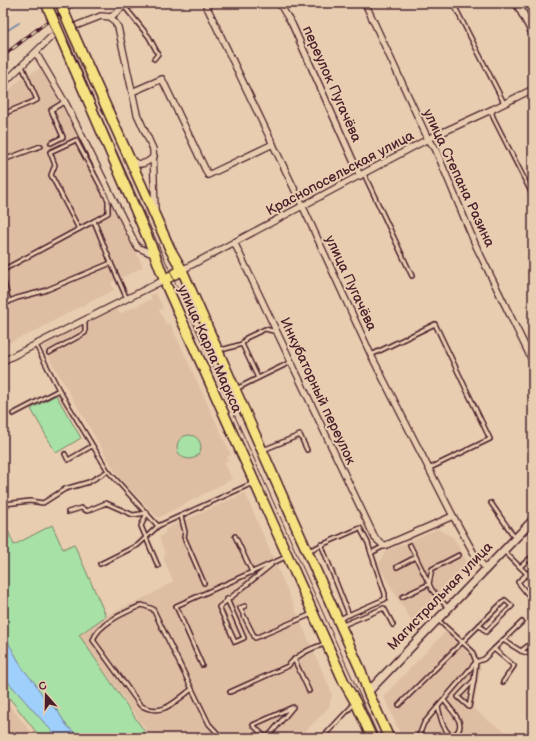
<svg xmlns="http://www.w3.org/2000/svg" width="536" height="741" font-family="'Balsamiq Sans',sans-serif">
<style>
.built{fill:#debea3}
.green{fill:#a7e1a6;stroke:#788068}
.water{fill:#9fd0fb;stroke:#7d89a8}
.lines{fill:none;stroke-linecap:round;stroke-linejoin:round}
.stream{stroke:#7d89a8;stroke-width:2}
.minor-tunnel{stroke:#c8aa95;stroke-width:5.5;stroke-dasharray:5.5 3;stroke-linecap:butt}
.service-casing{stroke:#4a1f2b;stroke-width:6}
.minor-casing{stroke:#4a1f2b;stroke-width:8}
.tertiary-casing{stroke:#4a1f2b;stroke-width:10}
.primary-casing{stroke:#4a1f2b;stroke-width:12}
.service{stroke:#e8cdb0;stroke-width:3}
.minor{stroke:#e8cdb0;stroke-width:5.5}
.tertiary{stroke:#e8cdb0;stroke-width:7}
.primary{stroke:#f5e382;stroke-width:9}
.tram{stroke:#4a1f2b;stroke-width:1}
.rail-casing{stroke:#4a1f2b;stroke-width:3.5}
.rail{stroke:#e8cdb0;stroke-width:2;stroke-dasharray:6;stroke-linecap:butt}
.primary-bridge-casing{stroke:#4a1f2b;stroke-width:12;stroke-linecap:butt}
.primary-bridge{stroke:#f5e382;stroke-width:9}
.labels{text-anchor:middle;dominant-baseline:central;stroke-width:4;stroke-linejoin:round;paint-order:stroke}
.street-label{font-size:14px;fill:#4a1f2b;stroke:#e8cdb0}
</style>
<rect width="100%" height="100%" fill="#e8cdb0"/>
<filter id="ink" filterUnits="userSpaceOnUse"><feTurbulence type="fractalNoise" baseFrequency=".025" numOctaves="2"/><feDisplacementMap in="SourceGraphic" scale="8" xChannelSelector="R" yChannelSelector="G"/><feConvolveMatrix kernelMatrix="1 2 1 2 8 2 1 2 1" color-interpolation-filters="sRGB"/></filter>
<g filter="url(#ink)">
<!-- built -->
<g class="built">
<polygon points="41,68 59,101 65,108 129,236 143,267 111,283 114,290 64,315 36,331 3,345 3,96 22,78"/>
<polygon points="156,293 163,308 159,310 166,324 170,323 231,455 227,457 228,460 224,462 232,479 158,518 119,478 42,346 110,312 118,309 119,314 150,300 152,299 150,295"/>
<polygon points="245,493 332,694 329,707 299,738 152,738 79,635 106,616 154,593 173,581 164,560 165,553 159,537 165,534 165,529"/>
<polygon points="438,529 454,538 468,564 412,622 378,565 386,551"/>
<polygon points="446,631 481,666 473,708 490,722 517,738 402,738 384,696"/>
<polygon points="3,698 36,738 3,738"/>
</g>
<!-- green -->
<g class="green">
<polygon points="56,395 81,438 56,453 31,409"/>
<circle cx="189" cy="447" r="12"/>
<polygon points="3,519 14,545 52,525 63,549 74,544 106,616 79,635 149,738 81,738 67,726 57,710 46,701 34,682 23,669 9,644 3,623"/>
<polygon points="3,679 9,683 58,738 41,738 3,690"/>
</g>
<!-- water -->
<polygon class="water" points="3,623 9,644 23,669 34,682 46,701 57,710 67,726 81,738 58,738 9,683 3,679"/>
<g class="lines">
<!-- stream -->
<polyline class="stream" points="3,33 19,23"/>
<!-- minor-tunnel -->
<polyline class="minor-tunnel" points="51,37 74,27"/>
<defs>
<g id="service">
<polyline points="453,3 504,103"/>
<polyline points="124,6 149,37 158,54 154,59"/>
<polyline points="493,109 492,114 494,119 533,196"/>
<polyline points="3,114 37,100 22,66"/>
<polyline points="51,143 63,137 51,110 64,102"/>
<polyline points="3,160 41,146"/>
<polyline points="364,174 412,276"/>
<polyline points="79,229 51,175 55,165 50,152 76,140 108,200 108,213 94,221"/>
<polyline points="3,270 94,221 111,263"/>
<polyline points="3,278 9,302"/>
<polyline points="3,304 17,298 44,291 111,263 127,299"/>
<polyline points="242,344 246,338 265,329 277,332"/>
<polyline points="36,345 59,390 108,471 158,526 253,483"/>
<polyline points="218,348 225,349 242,344 258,378 236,389"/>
<polyline points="49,353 85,333 85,324 83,321"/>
<polyline points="371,355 435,324 490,439 428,469"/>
<polyline points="258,378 291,362"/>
<polyline points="13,414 59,390"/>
<polyline points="263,450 300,435 307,450"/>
<polyline points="65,454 68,460 92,446"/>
<polyline points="491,503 515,538"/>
<polyline points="5,504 30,501 43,503 65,489 89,482 108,471"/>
<polyline points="68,512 81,508 87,511 106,503 133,515 147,513"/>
<polyline points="147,513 141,526 158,566"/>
<polyline points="181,516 185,532 184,537 204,583"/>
<polyline points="235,536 252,572"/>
<polyline points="321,544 349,615"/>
<polyline points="410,545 432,590 448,608"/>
<polyline points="503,550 527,574 533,583"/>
<polyline points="308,551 360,528 368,543 371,553"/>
<polyline points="100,564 138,545 158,526"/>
<polyline points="397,567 416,557"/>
<polyline points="520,567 529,559 533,563"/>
<polyline points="533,569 518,582 533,601"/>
<polyline points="402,597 429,584 432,569 459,555"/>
<polyline points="227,599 244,638 235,642 219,607 271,565"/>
<polyline points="245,606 240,608 255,638 312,614"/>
<polyline points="339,619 385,599 385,594 371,553 384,546"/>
<polyline points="343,625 384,608 393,625"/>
<polyline points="503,640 521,651 533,655"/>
<polyline points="494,649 522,622"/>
<polyline points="521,651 533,642"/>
<polyline points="294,659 309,691"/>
<polyline points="202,665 176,606 286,557"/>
<polyline points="474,680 469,707 458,697 474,680 476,662 484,659 494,649 514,666 503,682"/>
<path d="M192,689C174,702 162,718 140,705L93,640C99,623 126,612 142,605L153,609L209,724L222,738"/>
<path d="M230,692L288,666C297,655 311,648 325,644"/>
<path d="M399,705C434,670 469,635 505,600L512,606L486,632L479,625"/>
<path d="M438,707C441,718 442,728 451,736C472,727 450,710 444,700"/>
<polyline points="266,738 253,725 293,707 267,738"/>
<polyline points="322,738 355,703"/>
<polyline points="418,738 424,723 476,662 472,651 438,620"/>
</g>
<g id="minor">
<polyline points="205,3 303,207 371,355 453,516 477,559 486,568"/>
<polyline points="279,3 292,24 360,176"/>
<polyline points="365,3 428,139 435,148 476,246 533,362"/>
<polyline points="111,17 124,6 141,3"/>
<polyline points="78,25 101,16 111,17 118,27 137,114 153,149 155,211"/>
<polyline points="36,53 66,104 137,247 155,255"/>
<polyline points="3,84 51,37"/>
<polyline points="132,92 162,79 208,175 273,144"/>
<path d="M131,159C138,168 148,163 154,156"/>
<polyline points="234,242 375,538 384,546 453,516"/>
<polyline points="182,270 428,139 493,109 533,89"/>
<polyline points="3,361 164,280"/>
</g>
<g id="tertiary">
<polyline points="517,3 533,33"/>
<polyline points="368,692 533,520"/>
</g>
<g id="primary">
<polyline points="74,35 170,249 182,270 285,502 361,671 368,692 389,738"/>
<polyline points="62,40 155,255 167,287 344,682 356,703 372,738"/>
<polyline points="164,280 182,270"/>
</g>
</defs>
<!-- service casing -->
<use href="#service" class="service-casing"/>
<!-- minor casing -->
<use href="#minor" class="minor-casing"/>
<!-- tertiary casing -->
<use href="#tertiary" class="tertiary-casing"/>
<!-- primary casing -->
<use href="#primary" class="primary-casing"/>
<!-- service -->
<use href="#service" class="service"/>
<!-- minor -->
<use href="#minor" class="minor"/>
<!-- tertiary -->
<use href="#tertiary" class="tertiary"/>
<!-- primary -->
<use href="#primary" class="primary"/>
<!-- tram -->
<polyline class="tram" points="50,3 379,738"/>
<defs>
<polyline id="rail" points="3,56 44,24 76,3"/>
</defs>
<!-- rail casing -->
<use href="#rail" class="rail-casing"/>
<!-- rail -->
<use href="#rail" class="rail"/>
<defs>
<g id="primary-bridge">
<polyline points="46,3 62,40"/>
<polyline points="60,3 74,35"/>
</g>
</defs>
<!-- primary-bridge casing -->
<use href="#primary-bridge" class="primary-bridge-casing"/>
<!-- primary-bridge -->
<use href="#primary-bridge" class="primary-bridge"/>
</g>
</g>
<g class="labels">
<!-- street labels -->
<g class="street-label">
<text transform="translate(332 84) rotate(66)">переулок Пугачёва</text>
<text transform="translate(340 173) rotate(-28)">Краснопосельская улица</text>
<text transform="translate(459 178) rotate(65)">улица Степана Разина</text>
<text transform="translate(351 283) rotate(65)">улица Пугачёва</text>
<text transform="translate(210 349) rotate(66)">улица Карла Маркса</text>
<text transform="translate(318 391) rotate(65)">Инкубаторный переулок</text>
<text transform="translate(440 596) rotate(-46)">Магистральная улица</text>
</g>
</g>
<!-- margin -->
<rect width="536" height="741" fill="none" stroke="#e8cdb0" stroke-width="16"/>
<rect x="8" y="8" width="520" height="725" fill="none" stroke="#4a1f2b" stroke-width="1.5" filter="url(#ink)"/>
<!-- north arrow -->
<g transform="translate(46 695) rotate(340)" stroke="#e8cdb0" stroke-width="3" paint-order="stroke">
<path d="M0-3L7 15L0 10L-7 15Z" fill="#4a1f2b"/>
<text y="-6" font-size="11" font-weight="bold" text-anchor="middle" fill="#4a1f2b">С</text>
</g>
</svg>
